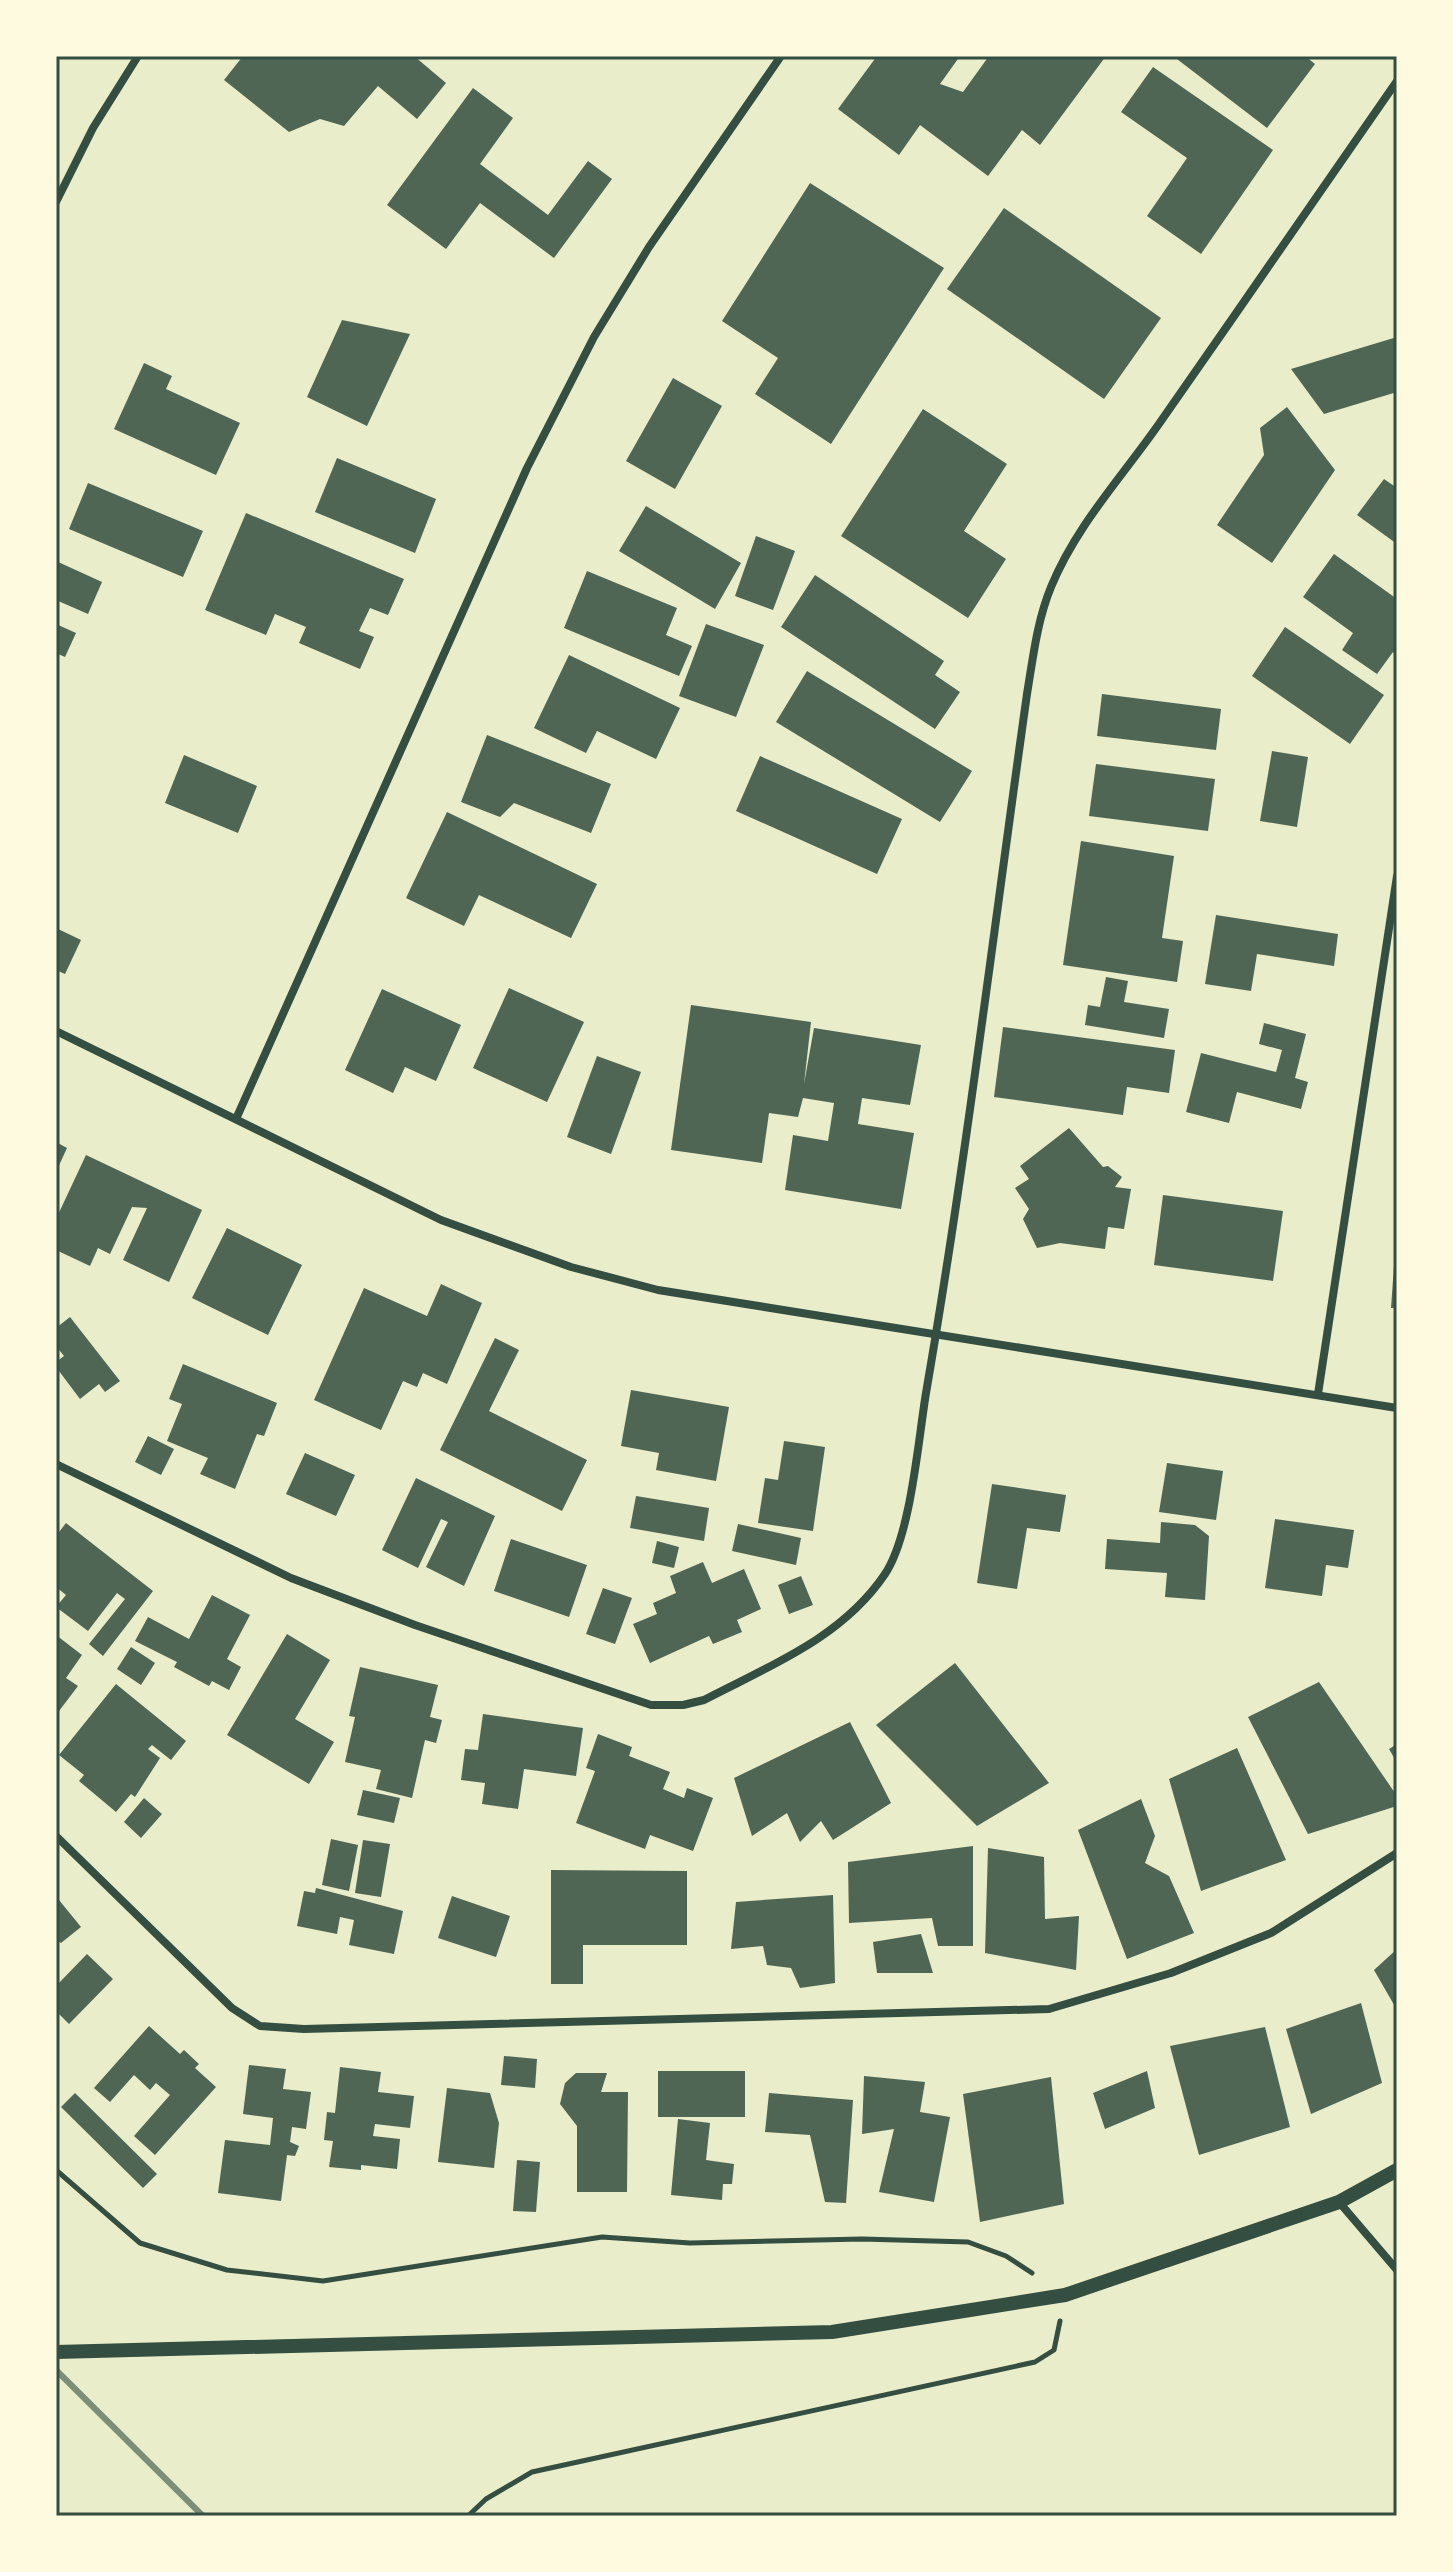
<svg xmlns="http://www.w3.org/2000/svg" width="1453" height="2572" font-family="'Open Sans',sans-serif">
<style>
.building{fill:#4f6655}
.lines{fill:none;stroke-linecap:round;stroke-linejoin:round}
.path{stroke:#344e41;stroke-width:5}
.minor{stroke:#344e41;stroke-width:8}
.tertiary{stroke:#344e41;stroke-width:14}
.rail{stroke:#7c8e77;stroke-width:6}
.neatline{fill:none;stroke:#344e41;stroke-width:3}
</style>
<rect width="100%" height="100%" fill="#e9edc9"/>
<!-- building -->
<g class="building">
<polygon points="243,56 414,56 446,83 417,119 378,86 344,126 320,119 289,132 224,80"/>
<polygon points="877,56 960,56 940,84 963,92 989,56 1106,56 1040,145 1022,130 988,176 920,125 899,155 838,109"/>
<polygon points="1173,56 1305,56 1315,64 1267,128"/>
<polygon points="1153,67 1273,150 1201,254 1147,216 1187,158 1121,112"/>
<polygon points="473,88 513,118 480,164 548,215 588,161 612,179 554,258 480,203 446,249 387,205"/>
<polygon points="810,183 944,268 831,444 755,394 778,358 722,321"/>
<polygon points="1004,208 1161,318 1104,399 947,289"/>
<polygon points="342,320 410,334 367,426 307,397"/>
<polygon points="1397,337 1397,392 1324,414 1291,369"/>
<polygon points="144,363 172,376 166,389 240,423 216,475 114,429"/>
<polygon points="673,378 722,406 675,489 626,461"/>
<polygon points="1287,407 1335,470 1272,563 1217,525 1264,455 1260,428"/>
<polygon points="923,409 1007,464 964,531 1006,559 968,618 841,536"/>
<polygon points="337,458 436,499 415,553 315,512"/>
<polygon points="1384,479 1397,488 1397,544 1357,515"/>
<polygon points="88,483 203,531 183,577 69,529"/>
<polygon points="646,506 741,563 715,609 619,551"/>
<polygon points="246,513 404,579 388,615 370,608 359,631 374,637 360,669 299,643 306,627 275,614 266,635 205,610"/>
<polygon points="756,536 795,551 773,610 735,596"/>
<polygon points="1334,554 1397,599 1397,657 1393,652 1377,674 1342,650 1353,633 1303,597"/>
<polygon points="56,561 102,582 88,614 56,600"/>
<polygon points="587,571 677,608 666,635 692,646 679,676 564,628"/>
<polygon points="815,575 944,661 935,675 960,692 935,729 781,627"/>
<polygon points="56,624 76,633 65,657 56,653"/>
<polygon points="706,624 764,645 736,717 679,696"/>
<polygon points="1285,627 1384,695 1350,744 1252,676"/>
<polygon points="569,655 680,708 656,759 597,731 586,753 534,728"/>
<polygon points="807,671 972,771 940,822 776,722"/>
<polygon points="1102,694 1221,709 1216,750 1097,736"/>
<polygon points="487,735 611,784 591,833 514,803 500,817 461,802"/>
<polygon points="1272,751 1308,757 1297,827 1260,821"/>
<polygon points="184,755 257,786 238,833 165,803"/>
<polygon points="760,756 902,819 877,874 736,811"/>
<polygon points="1096,764 1215,779 1208,831 1089,816"/>
<polygon points="447,812 597,884 571,938 479,895 464,926 406,898"/>
<polygon points="1081,841 1174,856 1162,938 1183,941 1177,982 1063,965"/>
<polygon points="1216,915 1338,934 1334,966 1257,954 1251,991 1205,984"/>
<polygon points="56,928 81,940 65,974 56,970"/>
<polygon points="1106,977 1128,981 1124,1002 1169,1009 1164,1038 1085,1025 1088,1005 1100,1007"/>
<polygon points="509,988 584,1022 547,1102 473,1068"/>
<polygon points="382,989 461,1025 436,1081 405,1067 393,1093 345,1070"/>
<polygon points="691,1005 811,1022 804,1084 814,1028 921,1045 910,1105 862,1098 858,1124 914,1133 901,1209 785,1190 793,1135 828,1141 834,1103 803,1098 798,1117 769,1113 762,1163 671,1150"/>
<polygon points="1264,1023 1306,1034 1295,1078 1308,1082 1301,1109 1237,1092 1229,1123 1186,1112 1201,1053 1276,1072 1282,1050 1259,1044"/>
<polygon points="1003,1027 1175,1050 1169,1093 1127,1087 1123,1115 994,1097"/>
<polygon points="597,1056 641,1072 611,1154 567,1137"/>
<polygon points="1069,1128 1103,1167 1108,1166 1122,1177 1115,1187 1131,1189 1124,1229 1108,1227 1105,1249 1060,1243 1037,1248 1023,1219 1029,1209 1015,1188 1029,1179 1020,1166"/>
<polygon points="56,1142 67,1148 56,1172"/>
<polygon points="86,1155 202,1210 169,1282 123,1260 147,1208 132,1207 110,1254 98,1248 90,1266 56,1250 56,1219"/>
<polygon points="1163,1195 1283,1211 1273,1281 1154,1265"/>
<polygon points="227,1228 302,1265 268,1335 192,1298"/>
<polygon points="1395,1252 1397,1252 1397,1308 1391,1308"/>
<polygon points="441,1284 482,1303 447,1384 423,1373 417,1387 403,1381 381,1430 314,1400 364,1288 427,1316"/>
<polygon points="70,1317 120,1381 105,1392 99,1384 80,1399 56,1367 56,1362 64,1356 56,1346 56,1328"/>
<polygon points="495,1338 519,1350 489,1411 587,1460 562,1511 440,1450"/>
<polygon points="183,1364 277,1403 264,1436 257,1434 235,1489 200,1474 208,1458 167,1441 182,1404 169,1399"/>
<polygon points="631,1390 729,1407 716,1481 656,1470 659,1453 621,1446"/>
<polygon points="148,1436 174,1449 161,1475 135,1462"/>
<polygon points="784,1441 825,1447 813,1531 758,1523 765,1478 778,1480"/>
<polygon points="305,1453 355,1475 336,1516 286,1494"/>
<polygon points="1167,1463 1223,1471 1216,1520 1159,1512"/>
<polygon points="416,1478 495,1516 464,1586 426,1567 448,1522 441,1519 418,1568 382,1550"/>
<polygon points="992,1484 1066,1495 1060,1532 1027,1528 1017,1589 977,1583"/>
<polygon points="636,1496 709,1508 704,1541 630,1528"/>
<polygon points="1275,1519 1354,1530 1348,1568 1326,1565 1322,1596 1265,1588"/>
<polygon points="1161,1522 1195,1525 1209,1536 1205,1600 1165,1597 1167,1573 1105,1569 1107,1539 1160,1543"/>
<polygon points="66,1523 153,1591 103,1656 89,1644 125,1599 117,1593 88,1631 56,1607 66,1595 56,1587 56,1536"/>
<polygon points="738,1524 801,1538 796,1565 732,1551"/>
<polygon points="511,1539 587,1565 569,1617 494,1591"/>
<polygon points="657,1541 679,1547 674,1568 652,1563"/>
<polygon points="703,1562 712,1583 744,1569 761,1609 737,1620 742,1632 713,1644 709,1636 650,1663 633,1624 657,1614 653,1603 676,1593 670,1576"/>
<polygon points="801,1576 813,1605 789,1614 778,1585"/>
<polygon points="603,1588 632,1598 615,1644 586,1634"/>
<polygon points="212,1595 250,1615 227,1659 241,1667 229,1690 212,1681 209,1686 174,1667 177,1662 135,1641 148,1617 189,1639"/>
<polygon points="287,1634 330,1660 295,1719 334,1742 309,1784 227,1735"/>
<polygon points="56,1635 82,1655 66,1678 78,1686 56,1715"/>
<polygon points="131,1647 155,1663 141,1685 117,1669"/>
<polygon points="955,1663 1049,1783 977,1826 876,1725"/>
<polygon points="360,1667 438,1685 430,1717 442,1720 436,1743 425,1740 412,1798 376,1789 381,1770 345,1762 355,1717 349,1716"/>
<polygon points="1319,1682 1397,1796 1397,1806 1308,1834 1248,1717"/>
<polygon points="116,1684 186,1741 171,1760 152,1745 148,1749 160,1758 135,1797 131,1794 116,1812 79,1781 84,1775 59,1755"/>
<polygon points="483,1714 583,1728 576,1776 524,1769 518,1809 482,1804 485,1783 461,1780 465,1749 478,1750"/>
<polygon points="850,1722 891,1803 833,1840 821,1821 800,1842 787,1813 752,1836 734,1778"/>
<polygon points="598,1734 632,1747 629,1756 670,1772 663,1789 684,1798 687,1788 713,1798 693,1851 650,1835 645,1849 576,1823 595,1771 586,1768"/>
<polygon points="1397,1744 1397,1763 1389,1749"/>
<polygon points="1237,1748 1286,1860 1201,1891 1169,1779"/>
<polygon points="363,1790 400,1798 394,1823 357,1815"/>
<polygon points="144,1798 162,1814 141,1838 124,1822"/>
<polygon points="1141,1799 1155,1836 1145,1863 1169,1876 1194,1933 1127,1959 1078,1830"/>
<polygon points="331,1839 358,1845 349,1891 322,1885"/>
<polygon points="363,1840 390,1844 381,1897 355,1893"/>
<polygon points="973,1846 973,1946 938,1946 932,1918 849,1923 848,1862"/>
<polygon points="988,1848 1044,1857 1045,1919 1079,1916 1076,1970 985,1953"/>
<polygon points="551,1870 687,1871 687,1945 583,1945 583,1984 551,1984"/>
<polygon points="316,1888 403,1911 394,1954 349,1945 354,1920 340,1917 337,1934 297,1926 304,1891 315,1893"/>
<polygon points="833,1895 835,1983 800,1988 791,1968 767,1965 763,1946 731,1949 736,1902"/>
<polygon points="452,1896 510,1916 496,1957 438,1938"/>
<polygon points="59,1900 81,1927 61,1943 56,1940 56,1903"/>
<polygon points="921,1934 933,1973 877,1973 873,1942"/>
<polygon points="1397,1949 1397,2010 1374,1970"/>
<polygon points="87,1954 113,1979 69,2024 56,2011 56,1986"/>
<polygon points="1361,2003 1382,2083 1311,2114 1286,2029"/>
<polygon points="149,2026 180,2054 184,2050 199,2064 195,2068 216,2087 155,2155 134,2136 170,2095 156,2083 150,2090 134,2075 110,2102 94,2088"/>
<polygon points="1265,2027 1290,2127 1199,2155 1170,2046"/>
<polygon points="504,2056 537,2059 535,2088 501,2085"/>
<polygon points="249,2065 286,2069 283,2089 311,2092 306,2129 292,2127 290,2142 299,2146 295,2156 287,2155 281,2201 218,2193 225,2140 270,2145 273,2118 243,2114"/>
<polygon points="340,2067 381,2072 378,2092 414,2096 410,2128 375,2124 373,2136 400,2139 397,2169 361,2165 361,2170 329,2167 333,2141 324,2140 327,2112 335,2113"/>
<rect x="658" y="2071" width="87" height="46"/>
<polygon points="1147,2071 1155,2108 1105,2129 1093,2093"/>
<polygon points="576,2073 607,2073 601,2092 628,2092 627,2192 577,2192 577,2126 560,2104 565,2083"/>
<polygon points="864,2076 925,2082 920,2112 950,2117 934,2202 879,2192 894,2129 862,2134"/>
<polygon points="1051,2077 1064,2204 980,2222 963,2094"/>
<polygon points="447,2088 490,2093 499,2123 494,2168 438,2162"/>
<polygon points="75,2093 157,2174 143,2188 61,2107"/>
<polygon points="769,2093 853,2100 846,2203 825,2202 810,2135 765,2132"/>
<polygon points="678,2119 710,2123 706,2160 734,2164 732,2184 723,2184 722,2200 671,2195"/>
<polygon points="517,2160 540,2162 536,2212 513,2211"/>
</g>
<g class="lines">
<!-- path -->
<g class="path">
<polyline points="56,2170 140,2243 227,2270 323,2281 602,2237 690,2243 862,2239 968,2242 1006,2256 1032,2273"/>
<polyline points="468,2516 486,2499 532,2472 1035,2362 1054,2350 1060,2321"/>
</g>
<!-- minor -->
<g class="minor">
<polyline points="56,202 93,128 138,56"/>
<polyline points="56,1031 441,1220 571,1267 658,1290 1397,1408"/>
<polyline points="236,1119 527,468 594,337 649,247 781,56"/>
<polyline points="1318,1394 1397,876"/>
<path d="M56,1464L291,1578L415,1625L651,1705H683L704,1700C769,1666 842,1638 885,1574C911,1535 918,1441 926,1393C966,1161 994,927 1027,694C1033,658 1037,621 1051,587C1077,524 1123,476 1161,421C1240,308 1318,195 1397,81"/>
<polyline points="56,1836 232,2008 260,2026 304,2029 1049,2009 1171,1973 1271,1933 1397,1853"/>
<polyline points="1339,2202 1397,2270"/>
</g>
<!-- tertiary -->
<polyline class="tertiary" points="56,2352 832,2332 1065,2295 1339,2202 1397,2170"/>
<!-- rail -->
<polyline class="rail" points="56,2370 203,2516"/>
</g>
<!-- border -->
<rect width="1453" height="2572" fill="none" stroke="#fefae0" stroke-width="116"/>
<rect x="58" y="58" width="1337" height="2456" class="neatline"/>
</svg>
